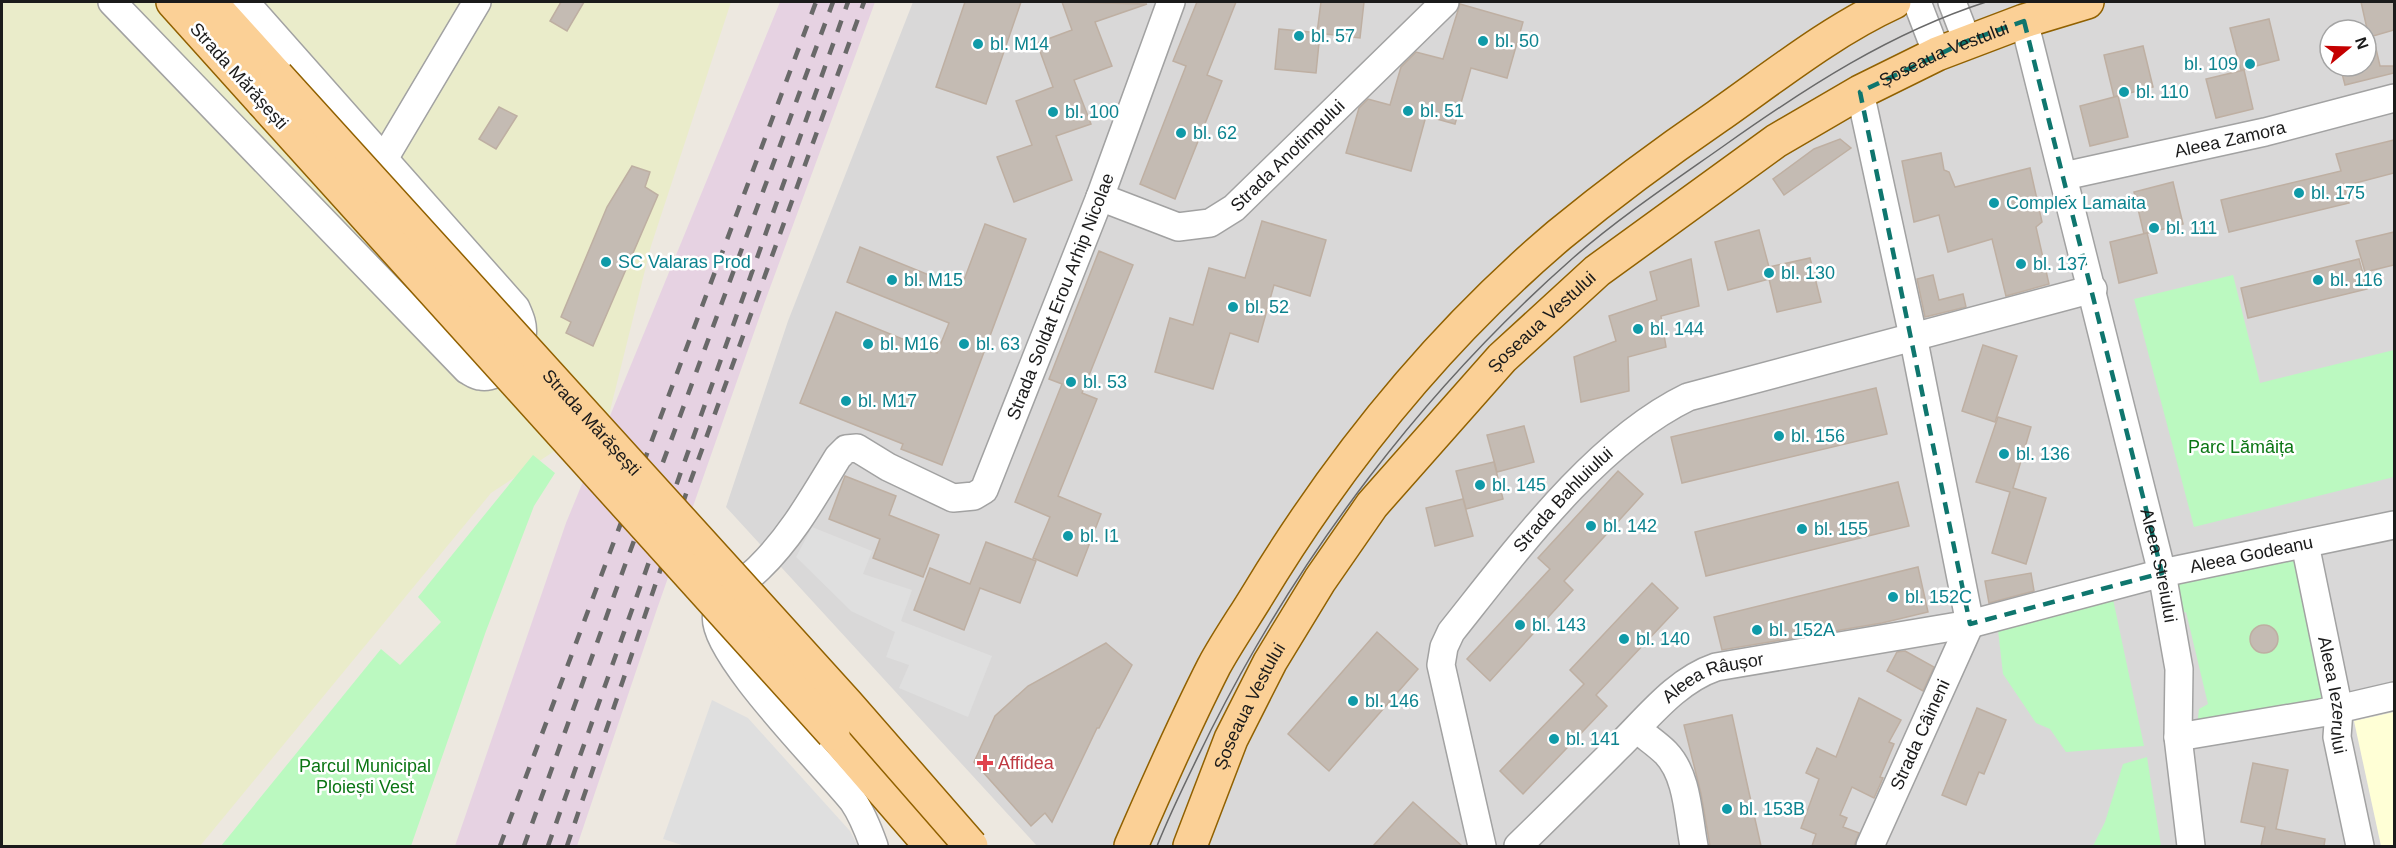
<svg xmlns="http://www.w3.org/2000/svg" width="2396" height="848" font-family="Arial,sans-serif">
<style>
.residential{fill:#d9d8d8;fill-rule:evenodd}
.industrial{fill:#e6d2e2}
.education{fill:#ffffd6}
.farmland{fill:#eaecca}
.park{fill:#bbf9c0}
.parking{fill:#dfdfdf}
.building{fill:#c4bbb3;stroke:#beafa2;stroke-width:1.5}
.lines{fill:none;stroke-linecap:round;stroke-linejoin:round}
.minor-casing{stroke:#a2a2a2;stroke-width:30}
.major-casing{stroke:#916100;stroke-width:36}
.minor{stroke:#fff;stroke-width:27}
.major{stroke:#fbd096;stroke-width:33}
.tram{stroke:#696969;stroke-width:1.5}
.rail{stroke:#696969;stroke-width:4.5;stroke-dasharray:12 12;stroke-linecap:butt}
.major-bridge-casing{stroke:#916100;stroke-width:36;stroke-linecap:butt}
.major-bridge{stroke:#fbd096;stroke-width:33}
.marked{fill:none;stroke:#0f766e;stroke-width:4.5;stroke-dasharray:12 8;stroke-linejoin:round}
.culture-dot{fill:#0f9aa8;stroke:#fff;stroke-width:2}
.health-dot{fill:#e0444e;stroke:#fff;stroke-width:2}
.labels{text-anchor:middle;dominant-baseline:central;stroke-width:5;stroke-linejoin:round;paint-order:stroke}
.culture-label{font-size:18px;fill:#0d838f;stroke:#fff;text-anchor:start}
.street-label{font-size:18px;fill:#1b1b1b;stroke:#fff}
.park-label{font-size:18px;fill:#0b7614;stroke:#fff}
.health-label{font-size:18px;fill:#be3a42;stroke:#fff;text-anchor:start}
</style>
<rect width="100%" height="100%" fill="#ede8e0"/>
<!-- residential -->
<path class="residential" d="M913,2H2394V846H1037L726,507L788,321ZM2330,30H2366V66H2330Z"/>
<!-- industrial -->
<polygon class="industrial" points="780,2 875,2 764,304 657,609 577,846 455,846 566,523"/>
<!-- education -->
<polygon class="education" points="2394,712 2394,846 2381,846 2354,721"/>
<!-- farmland -->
<polygon class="farmland" points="2,2 731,2 651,246 609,415 491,493 200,846 2,846"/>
<!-- park -->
<g class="park">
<polygon points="2233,275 2260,383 2394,350 2394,477 2194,527 2134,299"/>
<polygon points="533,455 555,473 534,506 486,631 411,846 221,846 381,649 400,665 441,622 418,597"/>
<polygon points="2299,556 2330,704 2197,727 2199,709 2208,704 2186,612 2175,615 2171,582"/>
<polygon points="2113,599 2144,746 2066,752 2050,729 2036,723 2003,674 1998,630"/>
<polygon points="2147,757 2161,846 2093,846 2105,822 2123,764"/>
</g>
<!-- parking -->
<g class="parking">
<polygon points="812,527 872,551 863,574 912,590 901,621 992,656 968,717 899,688 909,665 886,657 895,632 851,611 796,557"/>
<polygon points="712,700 748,718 850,831 858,846 685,846 663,839"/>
</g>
<!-- building -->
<g class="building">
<polygon points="561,2 584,2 567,31 550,21"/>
<polygon points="965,2 1021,2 986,104 936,87"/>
<polygon points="1062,2 1147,4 1095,22 1112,66 1074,80 1091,124 1056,136 1072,180 1014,202 997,157 1032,145 1016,101 1053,87 1037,43 1072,30"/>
<polygon points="1197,2 1236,2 1207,75 1222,81 1175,199 1140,184 1186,66 1173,61"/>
<polygon points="1321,2 1364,2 1360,38 1317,33"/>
<polygon points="2361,2 2394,2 2394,30 2373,36 2380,66 2394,66 2394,73 2345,85 2340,66 2366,66 2366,33 2368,33"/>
<polygon points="1460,4 1523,22 1507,78 1471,68 1455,124 1426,116 1411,171 1346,153 1359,108 1368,99 1390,105 1401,67 1416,52 1443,59"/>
<polygon points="2269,19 2279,60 2241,70 2230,28"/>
<polygon points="1279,29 1320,33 1316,73 1275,69"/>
<polygon points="2143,46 2153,87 2114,97 2104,55"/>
<polygon points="2244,70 2253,109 2216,118 2206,79"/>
<polygon points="2118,96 2128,137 2090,146 2080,106"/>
<polygon points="499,107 517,116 496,149 479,139"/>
<polygon points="1840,139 1851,148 1784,195 1773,179 1814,149"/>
<polygon points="2394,140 2394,173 2344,186 2349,203 2229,232 2221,200 2341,171 2336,154"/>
<polygon points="1941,153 1944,170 1949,172 1955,187 2030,168 2042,222 2036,227 2049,284 2006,296 1992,239 1948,252 1939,215 1914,222 1902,161"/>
<polygon points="632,166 650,172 645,187 658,195 593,346 566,333 571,322 561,317 607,207"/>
<polygon points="2173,182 2183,224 2144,234 2134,192"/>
<polygon points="1262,221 1326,240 1310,296 1274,285 1258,342 1230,333 1213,389 1155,372 1170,318 1193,325 1209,268 1245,278"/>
<polygon points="985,224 1026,239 942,465 901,449 903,444 800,403 836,312 937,353 949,323 847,282 860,247 961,288"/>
<polygon points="1759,230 1769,267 1810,258 1821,302 1777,312 1769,279 1728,290 1715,242"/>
<polygon points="2394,232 2394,265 2365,272 2356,241"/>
<polygon points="2147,233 2157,273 2119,283 2110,242"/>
<polygon points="1099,251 1133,265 1082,393 1097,399 1058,496 1101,514 1077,576 1033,558 1050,517 1015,502 1062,384 1049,379"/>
<polygon points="1691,259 1699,306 1661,316 1666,347 1628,357 1629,391 1581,402 1574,357 1616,341 1609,316 1657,300 1650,272"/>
<polygon points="2359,259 2367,289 2248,318 2241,288"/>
<polygon points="1933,275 1939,300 1963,294 1966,307 1925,317 1917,279"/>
<polygon points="1983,345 2017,356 1995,422 1962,411"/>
<polygon points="1876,388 1887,434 1682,483 1671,437"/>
<polygon points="1998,417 2031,427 2013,488 2046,498 2026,564 1992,553 2010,492 1976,482"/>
<polygon points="1524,426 1534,462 1497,472 1487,435"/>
<polygon points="1494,462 1503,499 1466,509 1456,471"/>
<polygon points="1618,471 1643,494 1564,581 1573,590 1490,681 1467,659 1550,569 1538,558"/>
<polygon points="845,476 896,496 889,515 939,535 923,577 873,558 880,539 829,519"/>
<polygon points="1898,482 1909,526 1706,576 1695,532"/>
<polygon points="1463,499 1473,536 1435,546 1426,508"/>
<polygon points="986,542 1036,561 1020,603 980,588 964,630 914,610 930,568 970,584"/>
<polygon points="1918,567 1928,612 1882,623 1722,650 1714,617"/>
<polygon points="2031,573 2034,591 1989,603 1985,581"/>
<polygon points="1652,583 1678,608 1596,695 1607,706 1523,794 1500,771 1584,684 1570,670"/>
<circle cx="2264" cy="639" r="14"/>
<polygon points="1377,632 1418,669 1329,771 1288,734"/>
<polygon points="1106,643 1132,665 1099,728 1097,728 1052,822 1045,813 1031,826 974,762 995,716 1028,686"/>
<polygon points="1905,651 1934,667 1923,691 1887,671 1897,652"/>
<polygon points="1859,698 1901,720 1889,742 1894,744 1880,777 1883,778 1874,798 1852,787 1840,815 1847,818 1843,827 1859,833 1854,846 1812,846 1816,834 1801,828 1819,779 1806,773 1817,748 1836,757"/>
<polygon points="1977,708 2006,720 1984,774 1979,772 1966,805 1942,795"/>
<polygon points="1732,715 1744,770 1761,846 1710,846 1701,794 1684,725"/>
<polygon points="2253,763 2288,770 2276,829 2325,839 2324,846 2261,846 2265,827 2241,822"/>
<polygon points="1413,802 1462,846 1373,846"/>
</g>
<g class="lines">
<defs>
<g id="minor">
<path d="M112,2L467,370C471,372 476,376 480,376C500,380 520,353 522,336C524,326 520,317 516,308L245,2"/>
<polyline points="1917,2 1937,54"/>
<polyline points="1952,2 1967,41"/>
<path id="s1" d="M2024,21L2162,573L2179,669L2178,737L2191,846"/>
<polyline points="1860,92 1913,336 1970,624"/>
<polyline points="385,157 477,2"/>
<path id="s2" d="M2064,176L2265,132L2394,98"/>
<path id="s3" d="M1100,197L1178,227L1210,223L1234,208L1445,2"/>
<path id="s4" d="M2305,544L2339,710L2337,737L2360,846"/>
<path d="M1637,729C1646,737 1657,744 1666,753C1688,776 1688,816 1694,846"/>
<polyline points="2178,737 2321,713 2394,696"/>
<path id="s5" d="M874,846C869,832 862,814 853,801C828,769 706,648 717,613C723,592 745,582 759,568C792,536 814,496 838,457L846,449L857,448L888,467L953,498L974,496L984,490L1100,197L1171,2"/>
<path id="s6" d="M1482,846L1441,665L1444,647L1451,632C1515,552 1595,442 1688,397L2093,289"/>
<path id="s7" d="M1518,846C1551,814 1584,781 1617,748C1647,719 1675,681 1716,667L1970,624L2162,573L2394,525"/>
<path id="s8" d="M1870,846L1970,624"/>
</g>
<g id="major">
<polyline points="173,2 263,102"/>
<polyline points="210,2 277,76"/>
<polyline points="833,733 931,846"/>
<path d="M1131,846C1157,786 1184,725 1214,666C1227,642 1243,619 1257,596C1338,462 1439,337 1559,235C1610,193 1664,153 1718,116C1775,76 1831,31 1894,2"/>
<path id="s9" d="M1190,846L1231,739L1270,662L1320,580L1372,505L1502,358L1597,271L1776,141L1860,92L1937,54L2024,21L2087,2"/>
</g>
</defs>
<!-- minor casing -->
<use href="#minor" class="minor-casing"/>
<!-- major casing -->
<use href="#major" class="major-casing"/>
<!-- minor -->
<use href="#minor" class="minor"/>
<!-- major -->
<use href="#major" class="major"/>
<!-- tram -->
<path class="tram" d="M1157,846C1173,806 1192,769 1211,730C1301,552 1423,390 1573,258C1620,217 1674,181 1725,145C1807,87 1890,33 1986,2"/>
<!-- rail -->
<g class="rail">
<polyline points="500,846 816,2"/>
<polyline points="524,846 625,565 833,2"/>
<polyline points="548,846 848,2"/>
<polyline points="567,846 688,488 864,2"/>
</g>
<defs>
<g id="major-bridge">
<path id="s10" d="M277,76L847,704L971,846"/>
<polyline points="263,102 833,733"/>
</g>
</defs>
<!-- major-bridge casing -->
<use href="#major-bridge" class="major-bridge-casing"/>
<!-- major-bridge -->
<use href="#major-bridge" class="major-bridge"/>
</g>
<!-- marked area -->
<path class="marked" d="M2024,21L2162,573L1970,624L1860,92L1967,41Z"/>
<!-- markers -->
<g class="culture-dot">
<circle cx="1299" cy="36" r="6"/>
<circle cx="1483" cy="41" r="6"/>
<circle cx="978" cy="44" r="6"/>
<circle cx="2250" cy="64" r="6"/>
<circle cx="2124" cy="92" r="6"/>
<circle cx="1408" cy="111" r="6"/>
<circle cx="1053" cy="112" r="6"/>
<circle cx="1181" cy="133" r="6"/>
<circle cx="2299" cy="193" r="6"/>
<circle cx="1994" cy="203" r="6"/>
<circle cx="2154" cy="228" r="6"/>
<circle cx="606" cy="262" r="6"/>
<circle cx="2021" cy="264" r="6"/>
<circle cx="1769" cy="273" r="6"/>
<circle cx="892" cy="280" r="6"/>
<circle cx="2318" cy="280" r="6"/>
<circle cx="1233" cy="307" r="6"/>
<circle cx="1638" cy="329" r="6"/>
<circle cx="868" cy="344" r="6"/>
<circle cx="964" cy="344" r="6"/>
<circle cx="1071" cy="382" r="6"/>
<circle cx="846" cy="401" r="6"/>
<circle cx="1779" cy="436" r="6"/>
<circle cx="2004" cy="454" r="6"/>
<circle cx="1480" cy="485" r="6"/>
<circle cx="1591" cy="526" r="6"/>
<circle cx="1802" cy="529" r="6"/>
<circle cx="1068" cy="536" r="6"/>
<circle cx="1893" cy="597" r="6"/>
<circle cx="1520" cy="625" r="6"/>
<circle cx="1757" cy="630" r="6"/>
<circle cx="1624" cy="639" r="6"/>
<circle cx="1353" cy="701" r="6"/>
<circle cx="1554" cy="739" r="6"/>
<circle cx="1727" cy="809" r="6"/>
</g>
<path class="health-dot" d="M982 754h6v6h6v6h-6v6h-6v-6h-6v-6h6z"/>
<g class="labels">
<!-- culture labels -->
<g class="culture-label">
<text x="1311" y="36">bl. 57</text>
<text x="1495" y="41">bl. 50</text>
<text x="990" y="44">bl. M14</text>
<text x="2238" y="64" text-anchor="end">bl. 109</text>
<text x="2136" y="92">bl. 110</text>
<text x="1420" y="111">bl. 51</text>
<text x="1065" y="112">bl. 100</text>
<text x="1193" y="133">bl. 62</text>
<text x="2311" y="193">bl. 175</text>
<text x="2006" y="203">Complex Lamaita</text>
<text x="2166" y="228">bl. 111</text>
<text x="618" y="262">SC Valaras Prod</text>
<text x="2033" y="264">bl. 137</text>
<text x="1781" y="273">bl. 130</text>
<text x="904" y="280">bl. M15</text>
<text x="2330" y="280">bl. 116</text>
<text x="1245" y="307">bl. 52</text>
<text x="1650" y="329">bl. 144</text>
<text x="880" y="344">bl. M16</text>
<text x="976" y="344">bl. 63</text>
<text x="1083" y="382">bl. 53</text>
<text x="858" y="401">bl. M17</text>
<text x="1791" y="436">bl. 156</text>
<text x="2016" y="454">bl. 136</text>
<text x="1492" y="485">bl. 145</text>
<text x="1603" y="526">bl. 142</text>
<text x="1814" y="529">bl. 155</text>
<text x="1080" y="536">bl. I1</text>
<text x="1905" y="597">bl. 152C</text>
<text x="1532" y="625">bl. 143</text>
<text x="1769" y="630">bl. 152A</text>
<text x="1636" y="639">bl. 140</text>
<text x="1365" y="701">bl. 146</text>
<text x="1566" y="739">bl. 141</text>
<text x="1739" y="809">bl. 153B</text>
</g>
<!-- street labels -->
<g class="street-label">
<text stroke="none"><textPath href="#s9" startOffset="1124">Șoseaua Vestului</textPath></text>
<text transform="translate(239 76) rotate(48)">Strada Mărășești</text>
<text stroke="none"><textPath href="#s2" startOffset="170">Aleea Zamora</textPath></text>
<text stroke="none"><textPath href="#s3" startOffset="219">Strada Anotimpului</textPath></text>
<text stroke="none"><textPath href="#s5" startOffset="856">Strada Soldat Erou Arhip Nicolae</textPath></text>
<text stroke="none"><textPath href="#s9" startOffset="638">Șoseaua Vestului</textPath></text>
<text stroke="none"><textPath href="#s10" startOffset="468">Strada Mărășești</textPath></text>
<text stroke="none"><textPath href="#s6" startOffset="394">Strada Bahluiului</textPath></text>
<text stroke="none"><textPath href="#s7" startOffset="816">Aleea Godeanu</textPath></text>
<text stroke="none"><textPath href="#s1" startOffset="561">Aleea Streiului</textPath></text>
<text stroke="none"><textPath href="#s7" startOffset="262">Aleea Râușor</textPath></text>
<text stroke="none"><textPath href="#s4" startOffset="154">Aleea Iezerului</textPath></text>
<text stroke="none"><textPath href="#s9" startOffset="152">Șoseaua Vestului</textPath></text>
<text stroke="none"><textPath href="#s8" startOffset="122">Strada Câineni</textPath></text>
</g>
<!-- park labels -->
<g class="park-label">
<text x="2241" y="447">Parc Lămâița</text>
<text x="365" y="766">Parcul Municipal<tspan x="365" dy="21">Ploiești Vest</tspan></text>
</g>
<!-- health labels -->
<g class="health-label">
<text x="998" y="763">Affidea</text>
</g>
</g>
<!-- border -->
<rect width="2396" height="848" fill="none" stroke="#1b1b1b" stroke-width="6"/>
<!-- north arrow -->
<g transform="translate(2348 48) rotate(71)"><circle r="28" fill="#ffffff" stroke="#a4a4a4" stroke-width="1.5"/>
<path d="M0-4.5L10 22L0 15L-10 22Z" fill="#c50000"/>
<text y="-9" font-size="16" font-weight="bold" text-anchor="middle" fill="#1b1b1b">N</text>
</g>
</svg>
